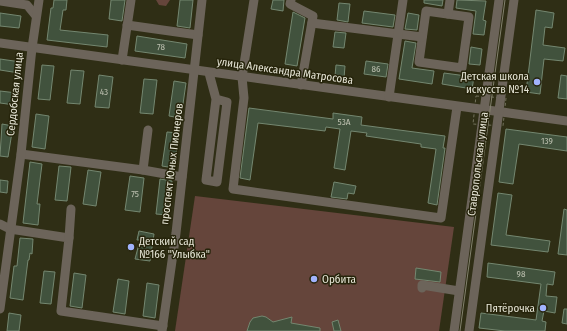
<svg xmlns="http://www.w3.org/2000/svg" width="567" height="331" font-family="'Fira Sans Condensed',sans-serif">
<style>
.green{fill:#65453b}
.building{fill:#41523d;stroke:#748770}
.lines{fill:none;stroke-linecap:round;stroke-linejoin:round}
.path{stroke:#73725c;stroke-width:1;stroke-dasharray:3 2;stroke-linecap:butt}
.minor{stroke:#6c645a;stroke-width:9}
.tram{stroke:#83826e;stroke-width:1}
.poi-dot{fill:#a1b3fd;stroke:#26240b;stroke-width:1.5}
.labels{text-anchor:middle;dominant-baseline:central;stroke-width:3;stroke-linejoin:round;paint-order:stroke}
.number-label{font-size:9px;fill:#bdc0b0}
.street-label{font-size:11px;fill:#e6e5d6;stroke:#26240b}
.poi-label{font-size:11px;fill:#e6e5d6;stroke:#26240b;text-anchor:end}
</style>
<rect width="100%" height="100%" fill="#2f2e15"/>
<!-- green -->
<g class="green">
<polygon points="156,0 170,0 166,6 159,5"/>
<polygon points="195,196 454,227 439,331 175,331"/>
</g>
<!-- building -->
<g class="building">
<polygon points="54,0 67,0 66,10 63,10 60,30 108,35 107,47 47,40 51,8 53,8"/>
<polygon points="111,0 125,0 122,21 109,19"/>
<polygon points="180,0 193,0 190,28 177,26"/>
<polygon points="273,0 284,0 283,11 271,9"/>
<polygon points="424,0 443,0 442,6 424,3"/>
<polygon points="457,0 486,1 483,20 486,21 484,35 473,34 476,11 456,8"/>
<polygon points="339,3 350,4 348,22 337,20"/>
<polygon points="536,10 554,13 552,28 545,27 543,45 565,48 563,61 544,59 540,94 526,92"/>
<polygon points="364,11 395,15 393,27 362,23"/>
<polygon points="293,12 305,18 297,66 285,64"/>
<polygon points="0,13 21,16 19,28 0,26"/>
<polygon points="408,13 419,15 417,30 405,29"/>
<polygon points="335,32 346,33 344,48 333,47"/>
<polygon points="137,36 187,44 185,58 135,51"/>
<polygon points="405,41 416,43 412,68 434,71 432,84 399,79"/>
<polygon points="471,47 482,49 480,65 469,64"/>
<polygon points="0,59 21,62 19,73 0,70"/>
<polygon points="366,61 388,64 386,77 364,74"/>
<polygon points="42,65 54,66 50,100 38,99"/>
<polygon points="336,65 345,66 344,78 335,76"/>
<polygon points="71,70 84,71 80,104 67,103"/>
<polygon points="444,73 474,77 472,89 442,84"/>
<polygon points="99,75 113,77 109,108 95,107"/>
<polygon points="561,75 567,76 567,99 558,98"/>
<polygon points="144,79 157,80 153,114 140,113"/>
<polygon points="174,81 186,83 181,118 169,116"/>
<polygon points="0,91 17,93 15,105 0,103"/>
<polygon points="249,108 333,119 333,113 362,117 361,125 445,136 443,148 445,148 437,205 428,203 436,149 421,147 421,144 366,136 367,133 351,131 345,170 334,168 340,129 326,127 325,131 258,123 250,180 240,178"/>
<polygon points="36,114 49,116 45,149 32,147"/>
<polygon points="2,124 13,126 8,157 0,156"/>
<polygon points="506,129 567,137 567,151 519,144 513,184 499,182"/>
<polygon points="167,132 179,133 174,168 162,166"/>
<polygon points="30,162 42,164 37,204 40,204 38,225 23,223"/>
<polygon points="59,166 71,167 67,201 55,200"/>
<polygon points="88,170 101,172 96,206 83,204"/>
<polygon points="130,176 144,178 140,212 125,210"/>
<polygon points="160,179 172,181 168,215 156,214"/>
<polygon points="0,180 8,181 7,193 0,192"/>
<polygon points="334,182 356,186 354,194 348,193 347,199 331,197"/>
<polygon points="498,193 512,195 506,235 550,241 548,252 491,245"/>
<polygon points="564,209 567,210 567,255 558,254"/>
<polygon points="139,231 154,234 150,261 135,259 140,240 137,240"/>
<polygon points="20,238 33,239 32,254 30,253 29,260 28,260 23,300 10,298 14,266 17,266"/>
<polygon points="488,263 555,272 553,285 547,284 546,296 557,297 555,313 544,311 542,321 546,322 545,331 505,331 479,328 481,313 536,320 541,284 487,277"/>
<polygon points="416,268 441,272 440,282 415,279"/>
<polygon points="44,271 55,272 51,304 40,303"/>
<polygon points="74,273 86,275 82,308 70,306"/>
<polygon points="118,279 129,281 125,314 113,312"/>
<polygon points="147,283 159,285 155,318 143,316"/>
<polygon points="564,309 567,309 567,324 562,323"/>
<polygon points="9,313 21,315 19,331 7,331"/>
<polygon points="262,316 266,317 273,322 292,317 291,323 320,328 320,331 247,331 250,322 253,318"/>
<polygon points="338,320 341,331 334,331 332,322"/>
</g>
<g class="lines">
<!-- path -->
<polygon class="path" points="476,96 506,98 503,126 473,124"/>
<!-- minor -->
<g class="minor">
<polyline points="254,0 242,77 244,98 233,189 441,218 457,107"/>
<polyline points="291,0 290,4 313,16 301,85"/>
<polyline points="0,1 27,5 36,16"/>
<polygon points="426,11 469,17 462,68 419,62"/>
<polyline points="448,14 450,0"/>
<polyline points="312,23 422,37"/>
<polyline points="127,25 198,35"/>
<polyline points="0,43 567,121"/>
<polyline points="122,60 131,0"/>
<polyline points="209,73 216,99 206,180 217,182 227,102 216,99"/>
<polyline points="389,97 403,0"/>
<polyline points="21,154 143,170 182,177"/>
<polyline points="143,170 148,130"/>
<polyline points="0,224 10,229 69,238 61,311 163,326"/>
<polyline points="69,238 71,209"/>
<polyline points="422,288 422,285 459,291"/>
<polyline points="0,309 21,154 32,48 39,0"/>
<polyline points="162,331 176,233 202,0"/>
<polyline points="454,331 499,0"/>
<polyline points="469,331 514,0"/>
</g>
<!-- tram -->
<polyline class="tram" points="460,331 505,0"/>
</g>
<!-- markers -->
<g class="poi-dot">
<circle cx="537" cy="82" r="4"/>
<circle cx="131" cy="247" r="4"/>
<circle cx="314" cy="279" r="4"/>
<circle cx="543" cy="308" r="4"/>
</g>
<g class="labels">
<!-- number labels -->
<g class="number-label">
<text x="161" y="47">78</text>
<text x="376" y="69">86</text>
<text x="104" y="92">43</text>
<text x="344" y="122">53А</text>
<text x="547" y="141">139</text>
<text x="135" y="194">75</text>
<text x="521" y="274">98</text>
</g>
<!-- street labels -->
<g class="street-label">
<text transform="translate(285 71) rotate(8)">улица Александра Матросова</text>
<text transform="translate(15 94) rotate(-84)">Сердобская улица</text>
<text transform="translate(172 164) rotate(-83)">проспект Юных Пионеров</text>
<text transform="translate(478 164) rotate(-83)">Ставропольская улица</text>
</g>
<!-- poi labels -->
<g class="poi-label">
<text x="529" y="76">Детская школа<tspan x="529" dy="13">искусств №14</tspan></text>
<text x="139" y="241" text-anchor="start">Детский сад<tspan x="139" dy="13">№166 "Улыбка"</tspan></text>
<text x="322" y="279" text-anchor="start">Орбита</text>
<text x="535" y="308">Пятёрочка</text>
</g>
</g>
</svg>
